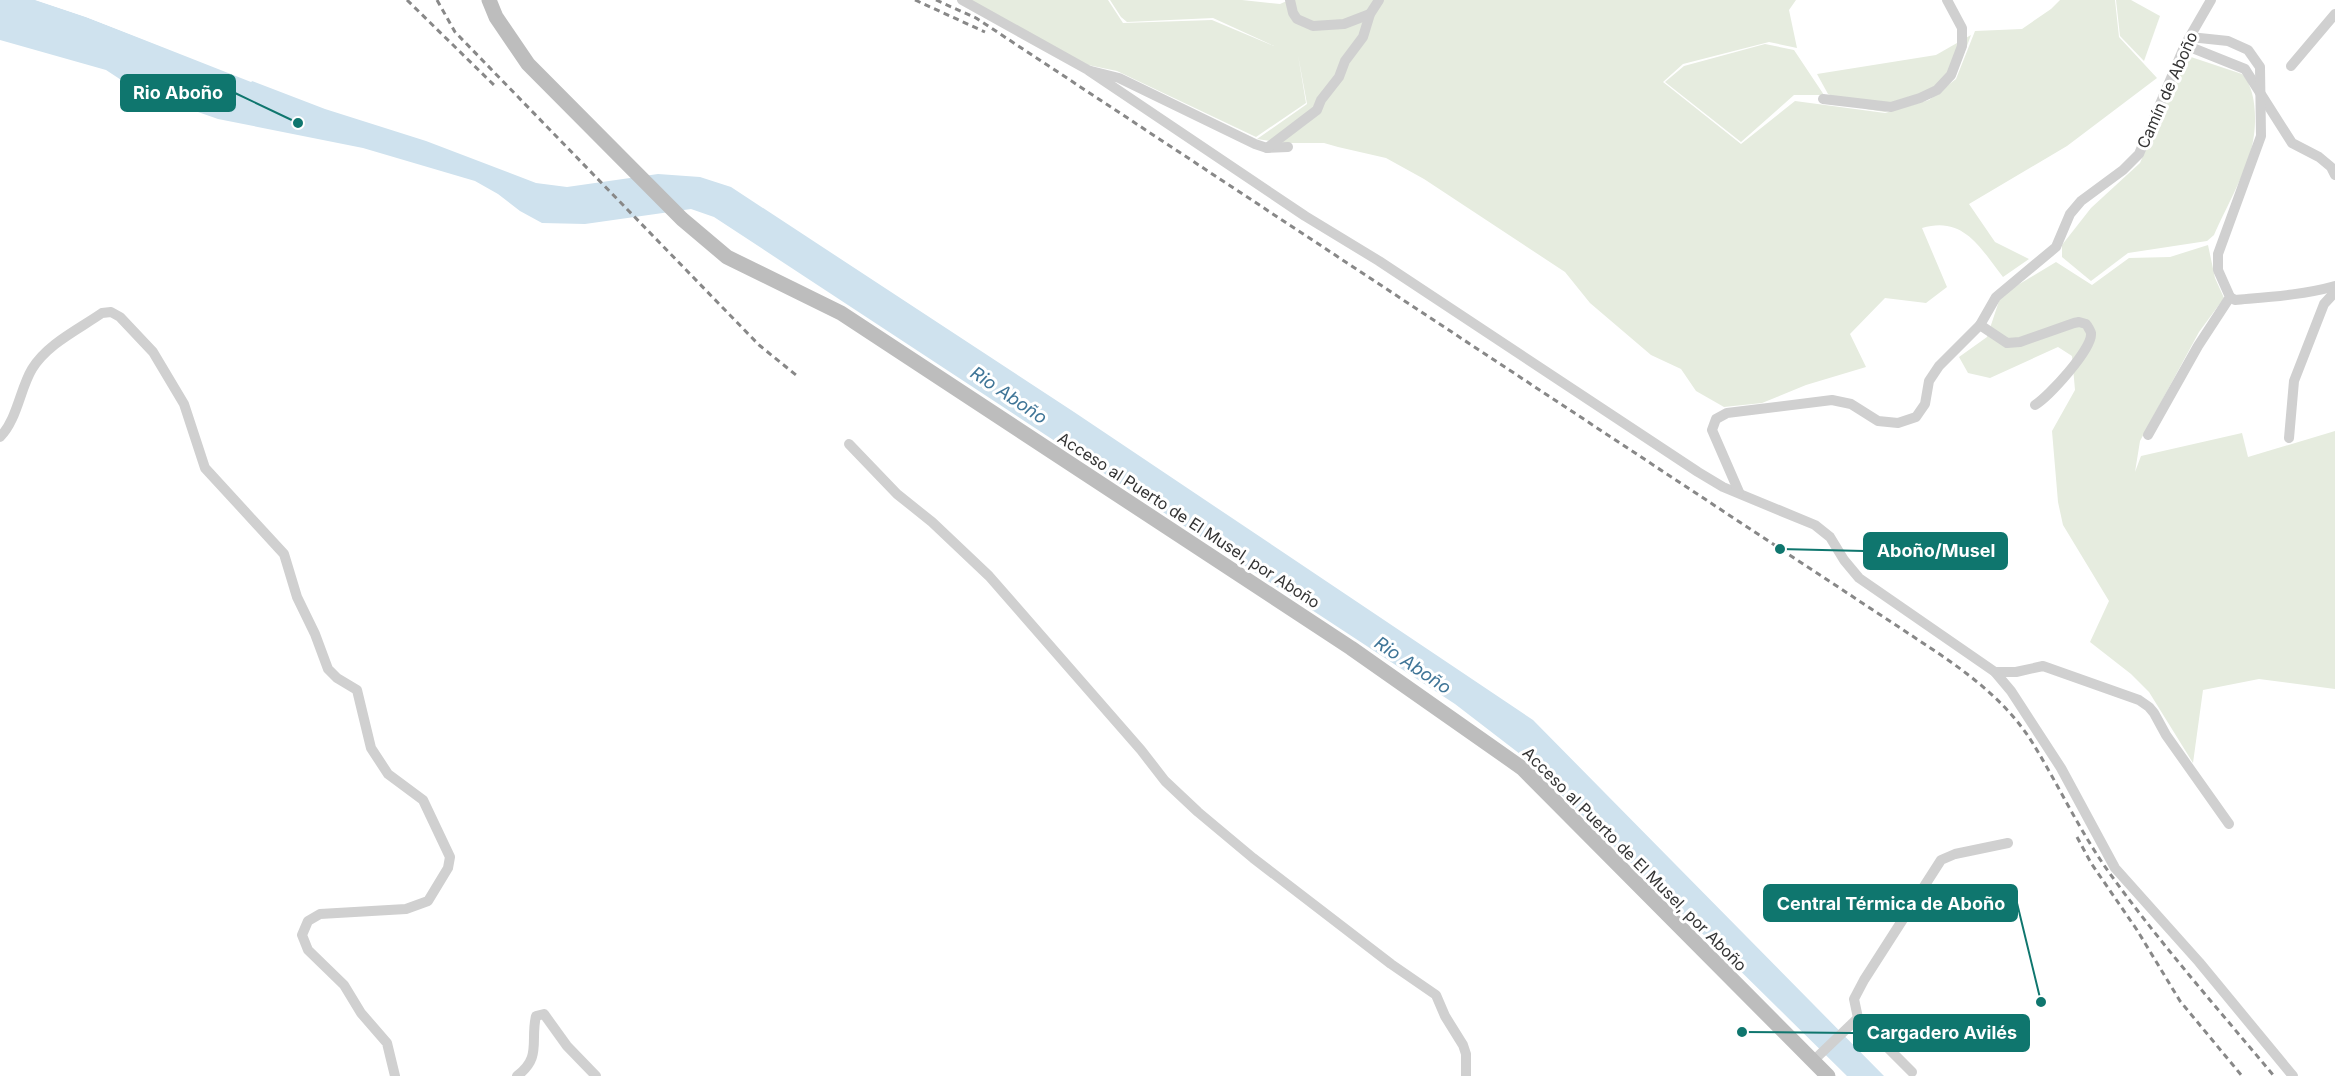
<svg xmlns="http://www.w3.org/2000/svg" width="2335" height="1076" font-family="Inter,sans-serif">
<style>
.green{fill:#e6ecdf}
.water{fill:#cfe2ee}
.pier{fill:#fff}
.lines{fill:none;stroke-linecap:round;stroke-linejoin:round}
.street{stroke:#d0d0d0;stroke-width:10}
.secondary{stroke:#bdbdbd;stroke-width:15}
.rail{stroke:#888;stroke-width:3;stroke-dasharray:6 4.5;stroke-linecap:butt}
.labels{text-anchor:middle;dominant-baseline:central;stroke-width:6;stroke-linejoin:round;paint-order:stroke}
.street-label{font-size:16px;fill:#333;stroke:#fff}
.water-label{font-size:18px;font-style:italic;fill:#3f7597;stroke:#fff}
.leader{fill:none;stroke:#0f766e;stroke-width:2}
.callout-dot{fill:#0f766e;stroke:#fff;stroke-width:2}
.callout{fill:#0f766e;stroke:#0f766e;stroke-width:2}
.callout-label{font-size:18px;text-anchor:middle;font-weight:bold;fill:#fff}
</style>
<rect width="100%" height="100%" fill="#fff"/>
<!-- green -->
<g class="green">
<path d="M968,0H1108L1123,23L1212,20L1274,46L1213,18L1127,22L1121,17L1110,0H1242L1280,4L1289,0H1796L1789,10L1797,48L1769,42L1683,64L1663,82L1741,144L1795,101L1885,113L1929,100L1956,79L1975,31L2022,29L2051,9L2060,0H2115L2119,37L2157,78L2067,146L1969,204L1995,242L2029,259L2003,277C1981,249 1964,215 1922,228L1947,287L1926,303L1885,298L1850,334L1866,367L1806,385L1762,403L1724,407L1696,391L1681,369L1651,355L1590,303L1565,272L1424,179L1386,158L1338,147L1324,143H1285L1257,139L1307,104L1298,55L1306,103L1256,137L1117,71L1088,65Z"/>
<polygon points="2116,0 2131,0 2160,16 2144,61 2120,36"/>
<polygon points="1971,35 1955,78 1928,99 1885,112 1866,109 1828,94 1817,74 1936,55"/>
<polygon points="1765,44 1794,50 1824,95 1794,95 1741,142 1665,82 1684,66"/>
<path d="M2185,55L2242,74C2258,90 2257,129 2251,150C2244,176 2225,210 2214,235L2207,241L2128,253L2091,281L2062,257V245L2091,208L2140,163Z"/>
<polygon points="2208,245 2215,278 2224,298 2199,332 2140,441 2135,472 2141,456 2242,433 2248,457 2335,431 2335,689 2259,679 2203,690 2193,763 2149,692 2131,674 2090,642 2109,601 2063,525 2058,502 2052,431 2075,390 2072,356 2058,347 1990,378 1968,373 1959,357 1987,337 2001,295 2056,262 2092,285 2129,258 2170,257"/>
</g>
<!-- water -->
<polygon class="water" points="0,0 35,0 86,17 325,109 426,141 536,183 567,187 658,174 700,177 731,187 1074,412 1533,720 1884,1076 1847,1076 1520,754 1455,704 714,217 691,209 585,224 542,223 520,211 498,194 475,181 363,148 218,119 138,91 106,70 0,40"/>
<!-- pier -->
<polygon class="pier" points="36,0 44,0 87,14 254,80 251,82 86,17"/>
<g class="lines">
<!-- street -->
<g class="street">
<polyline points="962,0 1088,70 1305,216 1379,261 1698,472 1723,487 1815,525 1830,537 1844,560 1859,578 1995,672 2011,691 2061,768 2115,868 2199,962 2293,1076"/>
<polyline points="1290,0 1293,13 1297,19 1313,26 1344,24 1370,14"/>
<polyline points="2185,45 2245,69 2292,143 2319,157 2331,167 2335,175"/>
<polyline points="2291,66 2335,14"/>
<polyline points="1091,71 1119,78 1255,144 1267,148 1288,147"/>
<polyline points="1823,99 1891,107 1920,98 1937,90 1951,75 1962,46 1962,28 1947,0"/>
<polyline points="1267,148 1317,110 1321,100 1339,77 1345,61 1363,37 1370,14 1379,0"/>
<path d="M2230,297L2235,300C2268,297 2303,295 2335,286"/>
<path d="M1980,325L2007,343L2020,342L2074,323L2079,322L2086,324C2087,325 2091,332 2091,333C2093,349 2048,397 2035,405"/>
<polyline points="2148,435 2198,346 2230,297 2218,270 2218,254 2261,136 2260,67 2248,50 2228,41 2190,37"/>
<path d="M0,437C17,420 20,389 32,369C47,344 79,329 102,313L111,312L120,317L153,352L184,404L205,468L284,554L297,597L315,634L328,669L337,678L357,690L371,748L388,774L423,800L450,857L448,868L428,901L406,909L320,914L308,921L302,935L308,950L344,985L361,1013L387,1043L395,1076"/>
<polyline points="2289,438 2294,381 2324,304 2335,292"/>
<polyline points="849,444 897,494 932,522 989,576 1141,750 1165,781 1198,812 1253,858 1391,964 1436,995 1445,1016 1463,1045 1466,1054 1466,1076"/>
<polyline points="1739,492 1712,430 1716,419 1727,413 1832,400 1851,404 1878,421 1898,423 1916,417 1925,404 1929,381 1939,366 1980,325 1996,297 2056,247 2070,214 2081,201 2123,170 2139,154 2185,45 2211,0"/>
<polyline points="1995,672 2016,672 2043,666 2139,700 2149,707 2154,713 2166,735 2229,824"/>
<polyline points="1813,1061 1858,1018"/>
<polyline points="1912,1072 1858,1018 1854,999 1864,980 1941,860 1955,854 2008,843"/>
<path d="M517,1076C542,1057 530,1042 536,1016L544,1014L567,1046L596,1076"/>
</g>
<!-- secondary -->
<polyline class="secondary" points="489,0 496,17 528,64 682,219 727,257 841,313 1351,648 1522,768 1828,1076"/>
<!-- rail -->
<g class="rail">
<polyline points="407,0 497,88"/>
<polyline points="437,0 455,32 759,345 796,375"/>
<polyline points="915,0 985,32"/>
<path d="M936,0L976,18L1929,647C1968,673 2006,701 2032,742C2058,784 2079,830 2108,871C2159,942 2218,1009 2274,1076"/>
<polyline points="2077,837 2091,863 2137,930 2180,1001 2242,1076"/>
</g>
</g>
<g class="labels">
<!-- street labels -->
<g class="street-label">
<text transform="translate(2167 90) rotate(-66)">Camín de Aboño</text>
<text transform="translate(1189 520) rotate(33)">Acceso al Puerto de El Musel, por Aboño</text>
<text transform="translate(1635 859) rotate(45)">Acceso al Puerto de El Musel, por Aboño</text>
</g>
<!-- water labels -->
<g class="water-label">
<text transform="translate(1009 395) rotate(34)">Rio Aboño</text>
<text transform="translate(1413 665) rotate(34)">Rio Aboño</text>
</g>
</g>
<!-- callouts -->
<path class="leader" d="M298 123L235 93M1780 549L1864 551M2041 1002L2017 903M1742 1032L1854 1033"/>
<g class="callout-dot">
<circle cx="298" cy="123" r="6"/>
<circle cx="1780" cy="549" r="6"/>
<circle cx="2041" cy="1002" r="6"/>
<circle cx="1742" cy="1032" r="6"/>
</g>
<g class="callout">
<rect x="121" y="75" width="114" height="36" rx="6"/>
<rect x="1864" y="533" width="143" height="36" rx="6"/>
<rect x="1764" y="885" width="253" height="36" rx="6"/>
<rect x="1854" y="1015" width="175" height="36" rx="6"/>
</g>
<g class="callout-label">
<text x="178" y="99">Rio Aboño</text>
<text x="1936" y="557">Aboño/Musel</text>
<text x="1891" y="910">Central Térmica de Aboño</text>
<text x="1942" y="1039">Cargadero Avilés</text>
</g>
</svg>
